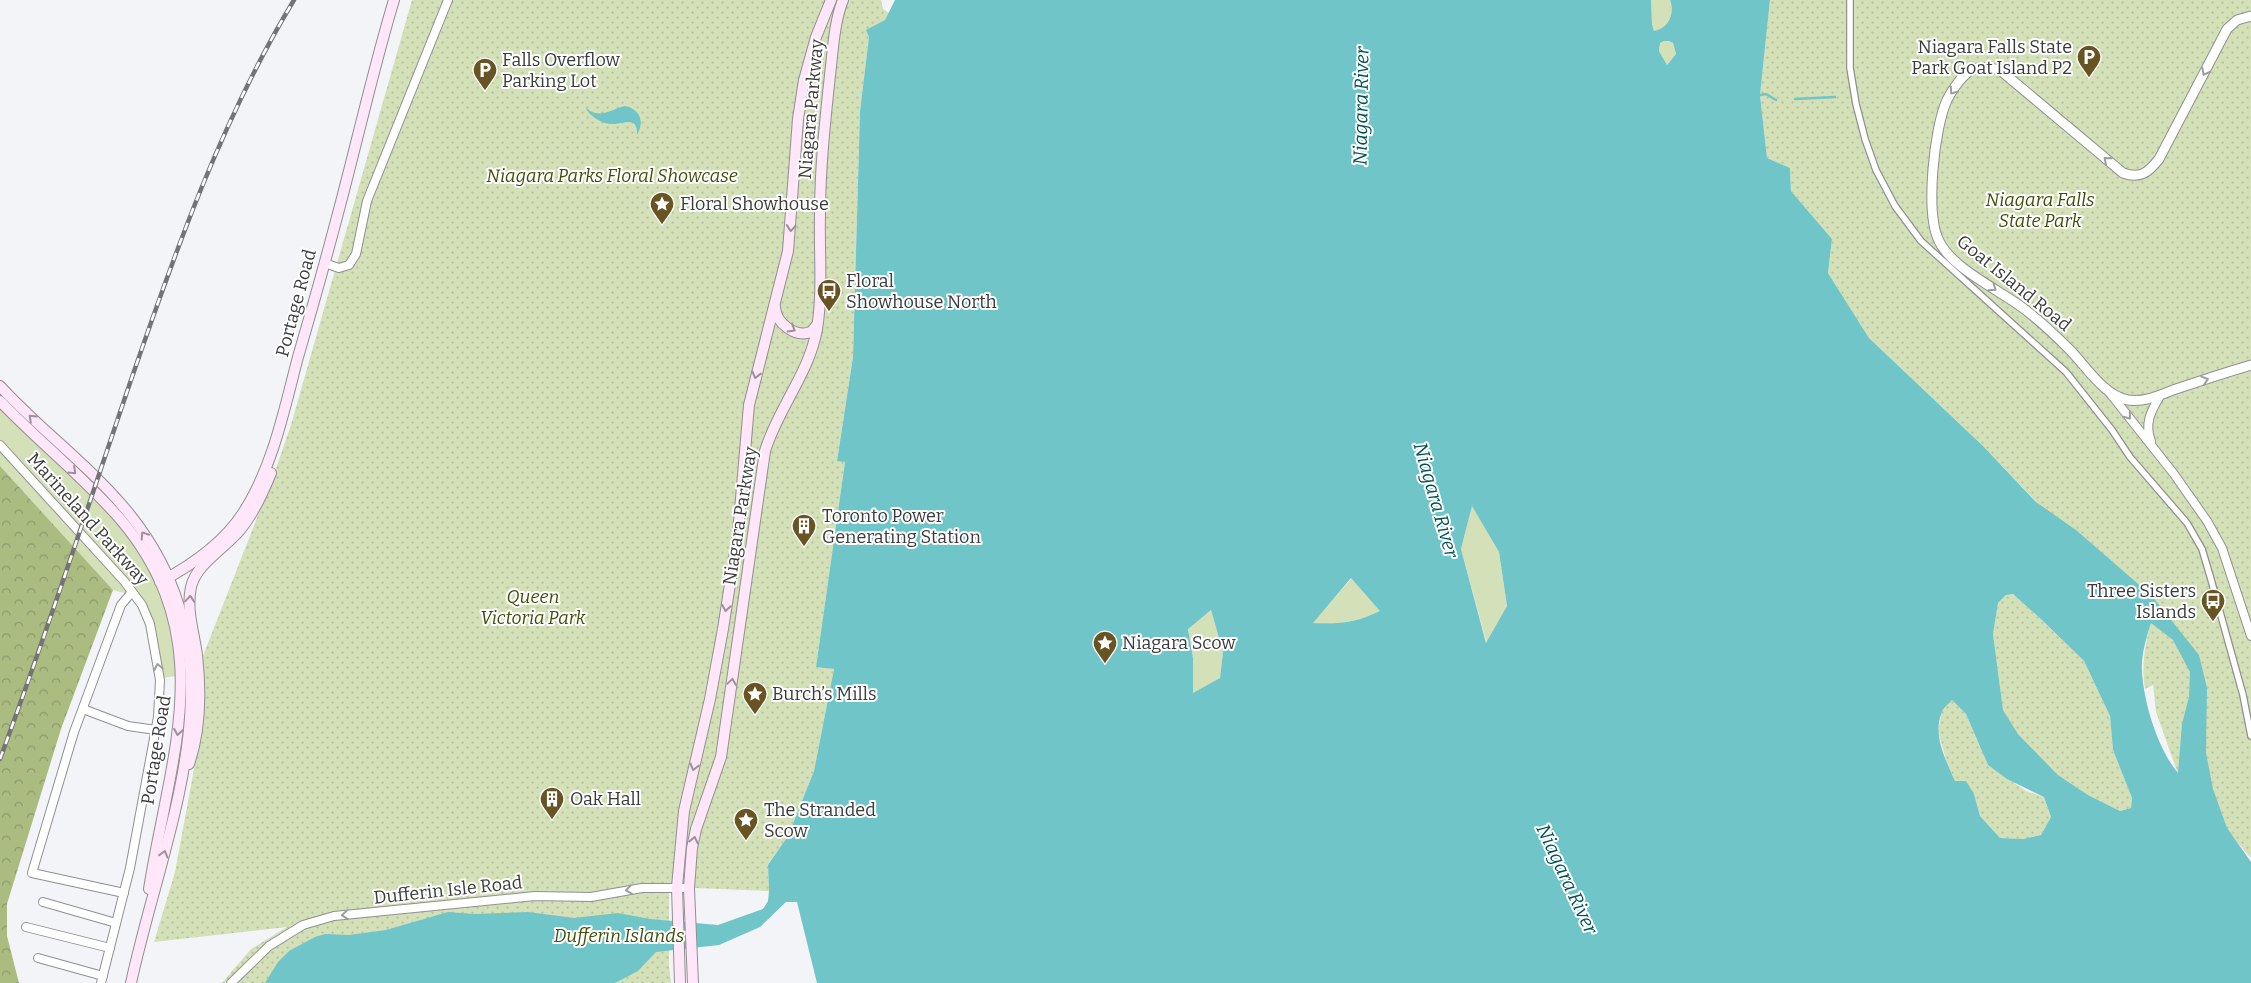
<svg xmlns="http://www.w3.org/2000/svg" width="2251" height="983" font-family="Bitter,serif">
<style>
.green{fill:#d4e0b7}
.forest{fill:url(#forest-crowns)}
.park{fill:url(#park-dots)}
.water{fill:#70c5c8;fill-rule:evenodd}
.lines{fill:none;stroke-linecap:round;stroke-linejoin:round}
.stream{stroke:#70c5c8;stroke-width:2.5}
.pedestrian-casing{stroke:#8f9092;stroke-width:8}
.minor-casing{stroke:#8f9092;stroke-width:10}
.tertiary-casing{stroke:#8f9092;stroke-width:11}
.secondary-casing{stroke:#8f9092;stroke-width:12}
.pedestrian{stroke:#fff;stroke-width:5.5}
.minor{stroke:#fff;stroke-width:8}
.tertiary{stroke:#fff;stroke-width:9}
.secondary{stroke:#ffe6f9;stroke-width:10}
.rail-casing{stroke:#737476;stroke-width:4.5}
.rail{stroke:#fff;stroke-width:2.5;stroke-dasharray:8;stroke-linecap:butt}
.oneway{stroke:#9c9d9e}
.oneway2{stroke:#9c909a}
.labels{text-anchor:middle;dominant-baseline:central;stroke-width:4;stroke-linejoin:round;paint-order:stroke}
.poi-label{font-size:18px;fill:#3a3b3c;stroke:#fff;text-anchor:start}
.street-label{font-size:18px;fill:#3a3b3c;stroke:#fff}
.park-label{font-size:18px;font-style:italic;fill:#3f4d08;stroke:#fff}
.water-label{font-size:19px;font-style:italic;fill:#005053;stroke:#fff}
</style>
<defs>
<pattern id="forest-crowns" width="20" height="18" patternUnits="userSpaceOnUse" patternTransform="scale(1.25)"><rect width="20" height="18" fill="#abbc81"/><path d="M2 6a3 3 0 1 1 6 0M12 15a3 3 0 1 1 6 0" fill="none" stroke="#8c9a6b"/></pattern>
<pattern id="park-dots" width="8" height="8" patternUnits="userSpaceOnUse" patternTransform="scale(1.25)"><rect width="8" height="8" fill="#d4e0b7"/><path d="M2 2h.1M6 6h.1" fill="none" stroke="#b7c19e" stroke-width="1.8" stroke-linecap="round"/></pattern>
</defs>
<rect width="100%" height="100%" fill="#f3f4f7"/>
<!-- green -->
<g class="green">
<path d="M1651,0H1670C1675,13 1669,30 1654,31L1652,24Z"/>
<polygon points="1664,41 1669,41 1673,43 1676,54 1667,65 1659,51 1660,43"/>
<path d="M0,407C69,473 155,538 173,638C175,650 175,663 177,676L161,678L140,597L113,590L0,466Z"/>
<polygon points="1472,505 1499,552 1507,606 1487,644 1461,549"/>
<path d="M1352,578L1381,611C1354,623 1341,624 1312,623Z"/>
<polygon points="1211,610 1223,652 1220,678 1193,694 1193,658 1188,628"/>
</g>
<!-- forest -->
<polygon class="forest" points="0,466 113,590 61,729 7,904 7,936 19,983 0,983"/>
<!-- park -->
<g class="park">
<polygon points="412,0 881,0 883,9 889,13 885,20 869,37 860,111 853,357 837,460 845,462 816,667 834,669 814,771 788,836 768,865 769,891 669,887 669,965 671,983 222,983 251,949 287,927 154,942 175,872 199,742 201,661 273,477 291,425"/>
<path d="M1770,0H2251V858L2178,774L2156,712L2153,685L2145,689C2141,665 2145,645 2151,622L1984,447L1869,338L1828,273L1832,239L1791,191L1790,168L1767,158L1760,95Z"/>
<polygon points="2013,594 2043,621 2084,661 2110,716 2113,750 2132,798 2131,808 2120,811 2088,795 2058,775 2018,734 2003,711 1993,634 1998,603 2006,595"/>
<polygon points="1952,700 1966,714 1988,765 2026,791 2044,797 2051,817 2041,835 2023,839 2000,838 1980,816 1974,794 1955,781 1946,760 1938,731 1942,711"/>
</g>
<!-- water -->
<g class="water">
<path d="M895,0H1651L1652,24L1654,31C1669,29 1675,13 1670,0H1770L1760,95L1767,158L1790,168L1791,191L1832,239L1828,273L1869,338L1984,447L2036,502L2076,530L2152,596L2199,655L2207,688L2206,753L2213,789L2227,828L2251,862V983H817L797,902H786L760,927L719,945L656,952L638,971L615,983H265L278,962L289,951L315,937L325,934L349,935L386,930L448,912L474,914L528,912L574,918L618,913L650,919L718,925L763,909L768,901L769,891L768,865L788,836L814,771L834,669L816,667L845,462L837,461L853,357L860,111L869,37L866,30L885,20ZM1664,41H1669L1673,43L1676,54L1667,65L1659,51L1660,43ZM1472,506L1499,552L1507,606L1486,643L1461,549ZM1351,578L1380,611C1355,623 1341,624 1313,623ZM2013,594L2043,621L2084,661L2110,716L2113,750L2132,798L2131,808L2120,811L2088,795L2058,775L2018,734L2003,710L1993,634L1998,603L2006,595ZM1211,610L1223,652L1220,678L1193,693V658L1188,629ZM2151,623L2173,640L2190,672L2189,697L2182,724L2178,773C2158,749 2144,704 2142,672C2141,655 2146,639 2151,623ZM1952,700L1966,714L1988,765L2007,779L2044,797L2051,817L2041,835L2023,839L2000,838L1980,816L1974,794L1966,781H1955C1946,760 1932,735 1942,712C1943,708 1949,704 1952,700Z"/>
<path d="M625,106C640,109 645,122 637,135C638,116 625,123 615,124C603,125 590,117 585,107C599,120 609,110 625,106Z"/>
</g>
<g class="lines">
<!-- stream -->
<g class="stream">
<polyline points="1760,95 1766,94 1776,100"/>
<polyline points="1795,99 1835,97"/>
</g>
<defs>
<polyline id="pedestrian" points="1850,0 1850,68 1856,104 1865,139 1876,170 1895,206 1921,241 2066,372 2112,430 2130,457 2187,523 2202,549 2210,576 2243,695 2251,736"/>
<g id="minor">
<polyline points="324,263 339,268 349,265 356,254 367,201 448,0"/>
<polyline points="2109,392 2174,474 2207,521 2222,548 2251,636"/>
<path d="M2151,441C2144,424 2151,411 2160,396"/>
<polyline points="0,445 124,581 142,605 150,624 160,680 158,717 130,868 101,983"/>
<polyline points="83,709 128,726 156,730"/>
<polyline points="124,893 32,873 74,732 121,605 132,592"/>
<polyline points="43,902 116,923"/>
<polyline points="26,927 110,948"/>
<polyline points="38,958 103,976"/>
<polyline points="231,983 269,946 303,925 334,916 535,896 591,897 642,888 689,888"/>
</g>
<path id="tertiary" d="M2251,16L2237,20L2227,29L2159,159C2148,173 2140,179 2123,173L2000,70C1987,67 1975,65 1965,75C1959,80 1951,92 1947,100C1934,128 1925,213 1939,241C1952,269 2002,291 2027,311C2041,322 2056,336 2069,349C2086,366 2103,395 2128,400C2147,403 2163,393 2179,388C2203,380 2227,372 2251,365"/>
<g id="secondary">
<path d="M775,307C776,323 795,338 811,332L817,325"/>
<path d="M0,386C41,431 93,468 131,516C247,663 165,825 131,983"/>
<path d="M0,401C39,442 84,477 121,520C221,639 170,755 149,889"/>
<path d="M160,582C192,565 223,544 243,513C273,467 284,410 298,357C319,285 339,212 357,139C369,92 380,46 394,0"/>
<path d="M189,764C201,729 201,691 197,655C194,632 186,610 191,587C196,564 225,548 240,530C254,513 263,493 271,473"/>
<polyline points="680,983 677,887 684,811 710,699 723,629 738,533 749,405 788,251 798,119 804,80 816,37 831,0"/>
<path d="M693,983L689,888L692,848L696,829L721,757L765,451C778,408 809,374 817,329C823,291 819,253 820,215C820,168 825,122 830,75C833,50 834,23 843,0"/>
</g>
</defs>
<!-- pedestrian casing -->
<use href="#pedestrian" class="pedestrian-casing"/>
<!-- minor casing -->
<use href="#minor" class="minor-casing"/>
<!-- tertiary casing -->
<use href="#tertiary" class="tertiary-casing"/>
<!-- secondary casing -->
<use href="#secondary" class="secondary-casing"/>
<!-- pedestrian -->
<use href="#pedestrian" class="pedestrian"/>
<!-- minor -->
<use href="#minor" class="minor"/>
<!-- tertiary -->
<use href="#tertiary" class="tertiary"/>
<!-- secondary -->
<use href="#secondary" class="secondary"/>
<defs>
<path id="rail" d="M0,759C46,635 87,509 130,383C175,252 222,119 294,0"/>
</defs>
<!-- rail casing -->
<use href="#rail" class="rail-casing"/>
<!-- rail -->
<use href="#rail" class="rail"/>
</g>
<!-- one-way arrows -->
<defs><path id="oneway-chevron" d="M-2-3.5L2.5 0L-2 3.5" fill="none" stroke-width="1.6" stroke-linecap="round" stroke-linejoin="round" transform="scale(1.25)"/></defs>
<g class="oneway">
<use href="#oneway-chevron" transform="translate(2205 72) rotate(118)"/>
<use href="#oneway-chevron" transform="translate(1953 91) rotate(125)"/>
<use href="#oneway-chevron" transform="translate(2107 160) rotate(-140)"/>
<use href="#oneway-chevron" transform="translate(1993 288) rotate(34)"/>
<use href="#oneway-chevron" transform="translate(2205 380) rotate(-18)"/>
<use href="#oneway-chevron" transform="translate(2128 416) rotate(51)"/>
<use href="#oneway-chevron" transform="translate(158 667) rotate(-101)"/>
<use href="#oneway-chevron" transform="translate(629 890) rotate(171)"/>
<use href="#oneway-chevron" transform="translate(345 915) rotate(174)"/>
</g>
<g class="oneway2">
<use href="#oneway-chevron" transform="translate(791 228) rotate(95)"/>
<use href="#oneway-chevron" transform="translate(792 329) rotate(31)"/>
<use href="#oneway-chevron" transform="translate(756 375) rotate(104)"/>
<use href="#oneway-chevron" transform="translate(32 418) rotate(-136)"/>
<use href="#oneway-chevron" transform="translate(73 471) rotate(43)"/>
<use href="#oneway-chevron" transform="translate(144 535) rotate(-123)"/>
<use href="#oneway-chevron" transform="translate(190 599) rotate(-86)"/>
<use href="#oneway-chevron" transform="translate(726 608) rotate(99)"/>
<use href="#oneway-chevron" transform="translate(732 682) rotate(-82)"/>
<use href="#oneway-chevron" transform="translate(178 732) rotate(99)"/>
<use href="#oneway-chevron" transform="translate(694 767) rotate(104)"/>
<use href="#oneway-chevron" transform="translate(694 840) rotate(-77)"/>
<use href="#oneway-chevron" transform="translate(164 854) rotate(-75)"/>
</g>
<!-- icons -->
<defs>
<symbol id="parking-pin" viewBox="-11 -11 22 30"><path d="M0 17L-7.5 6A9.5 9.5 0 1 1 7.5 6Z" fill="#685322" stroke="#fff"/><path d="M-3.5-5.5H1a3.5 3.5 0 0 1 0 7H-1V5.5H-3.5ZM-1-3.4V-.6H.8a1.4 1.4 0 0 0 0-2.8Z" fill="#fff"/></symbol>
<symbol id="sight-pin" viewBox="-11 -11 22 30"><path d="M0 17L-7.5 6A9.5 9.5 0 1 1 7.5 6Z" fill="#685322" stroke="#fff"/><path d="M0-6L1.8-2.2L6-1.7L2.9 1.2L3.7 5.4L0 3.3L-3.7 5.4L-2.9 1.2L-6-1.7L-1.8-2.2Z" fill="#fff"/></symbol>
<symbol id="bus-pin" viewBox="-11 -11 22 30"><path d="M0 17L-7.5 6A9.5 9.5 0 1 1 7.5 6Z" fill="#685322" stroke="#fff"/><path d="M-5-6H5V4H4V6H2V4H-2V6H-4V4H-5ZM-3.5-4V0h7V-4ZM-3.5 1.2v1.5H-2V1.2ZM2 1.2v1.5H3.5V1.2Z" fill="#fff"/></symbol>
<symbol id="building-pin" viewBox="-11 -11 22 30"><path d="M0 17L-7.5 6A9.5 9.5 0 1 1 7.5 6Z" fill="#685322" stroke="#fff"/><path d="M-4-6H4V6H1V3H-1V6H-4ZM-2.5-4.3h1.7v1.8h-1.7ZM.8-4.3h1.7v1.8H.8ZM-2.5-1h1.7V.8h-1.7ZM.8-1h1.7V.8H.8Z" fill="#fff"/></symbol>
</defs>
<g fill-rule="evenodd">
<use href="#parking-pin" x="2075" y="43" width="28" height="38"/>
<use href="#parking-pin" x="471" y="56" width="28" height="38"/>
<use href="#sight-pin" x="648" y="190" width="28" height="38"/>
<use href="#bus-pin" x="815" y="277" width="28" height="38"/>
<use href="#building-pin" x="790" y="512" width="28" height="38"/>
<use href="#bus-pin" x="2199" y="587" width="28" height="38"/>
<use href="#sight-pin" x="1091" y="629" width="28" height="38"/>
<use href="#sight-pin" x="741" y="680" width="28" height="38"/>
<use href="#building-pin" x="538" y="785" width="28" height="38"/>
<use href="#sight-pin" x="732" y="806" width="28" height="38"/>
</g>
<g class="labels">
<!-- poi labels -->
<g class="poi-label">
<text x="2072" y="47" text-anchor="end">Niagara Falls State<tspan x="2072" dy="21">Park Goat Island P2</tspan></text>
<text x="502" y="60">Falls Overflow<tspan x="502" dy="21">Parking Lot</tspan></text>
<text x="680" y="204">Floral Showhouse</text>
<text x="846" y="281">Floral<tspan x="846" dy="21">Showhouse North</tspan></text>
<text x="822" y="516">Toronto Power<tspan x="822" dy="21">Generating Station</tspan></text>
<text x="2196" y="591" text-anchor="end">Three Sisters<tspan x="2196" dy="21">Islands</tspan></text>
<text x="1122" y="643">Niagara Scow</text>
<text x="772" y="694">Burch’s Mills</text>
<text x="570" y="799">Oak Hall</text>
<text x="764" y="810">The Stranded<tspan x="764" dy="21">Scow</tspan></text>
</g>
<!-- street labels -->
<g class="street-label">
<text transform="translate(811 109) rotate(-85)">Niagara Parkway</text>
<text transform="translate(2014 283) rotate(39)">Goat Island Road</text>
<text transform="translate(296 303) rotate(-75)">Portage Road</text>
<text transform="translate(740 516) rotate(-81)">Niagara Parkway</text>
<text transform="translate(88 519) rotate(48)">Marineland Parkway</text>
<text transform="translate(156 750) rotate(-81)">Portage Road</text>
<text transform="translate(448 890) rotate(-6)">Dufferin Isle Road</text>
</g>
<!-- park labels -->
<g class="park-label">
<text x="612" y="176">Niagara Parks Floral Showcase</text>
<text x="2040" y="200">Niagara Falls<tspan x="2040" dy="21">State Park</tspan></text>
<text x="533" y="597">Queen<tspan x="533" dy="21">Victoria Park</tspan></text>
<text x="619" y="936">Dufferin Islands</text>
</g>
<!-- water labels -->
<g class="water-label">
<text transform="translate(1361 106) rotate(-89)">Niagara River</text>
<text transform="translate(1436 500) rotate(74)">Niagara River</text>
<text transform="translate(1567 879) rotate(65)">Niagara River</text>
</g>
</g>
</svg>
